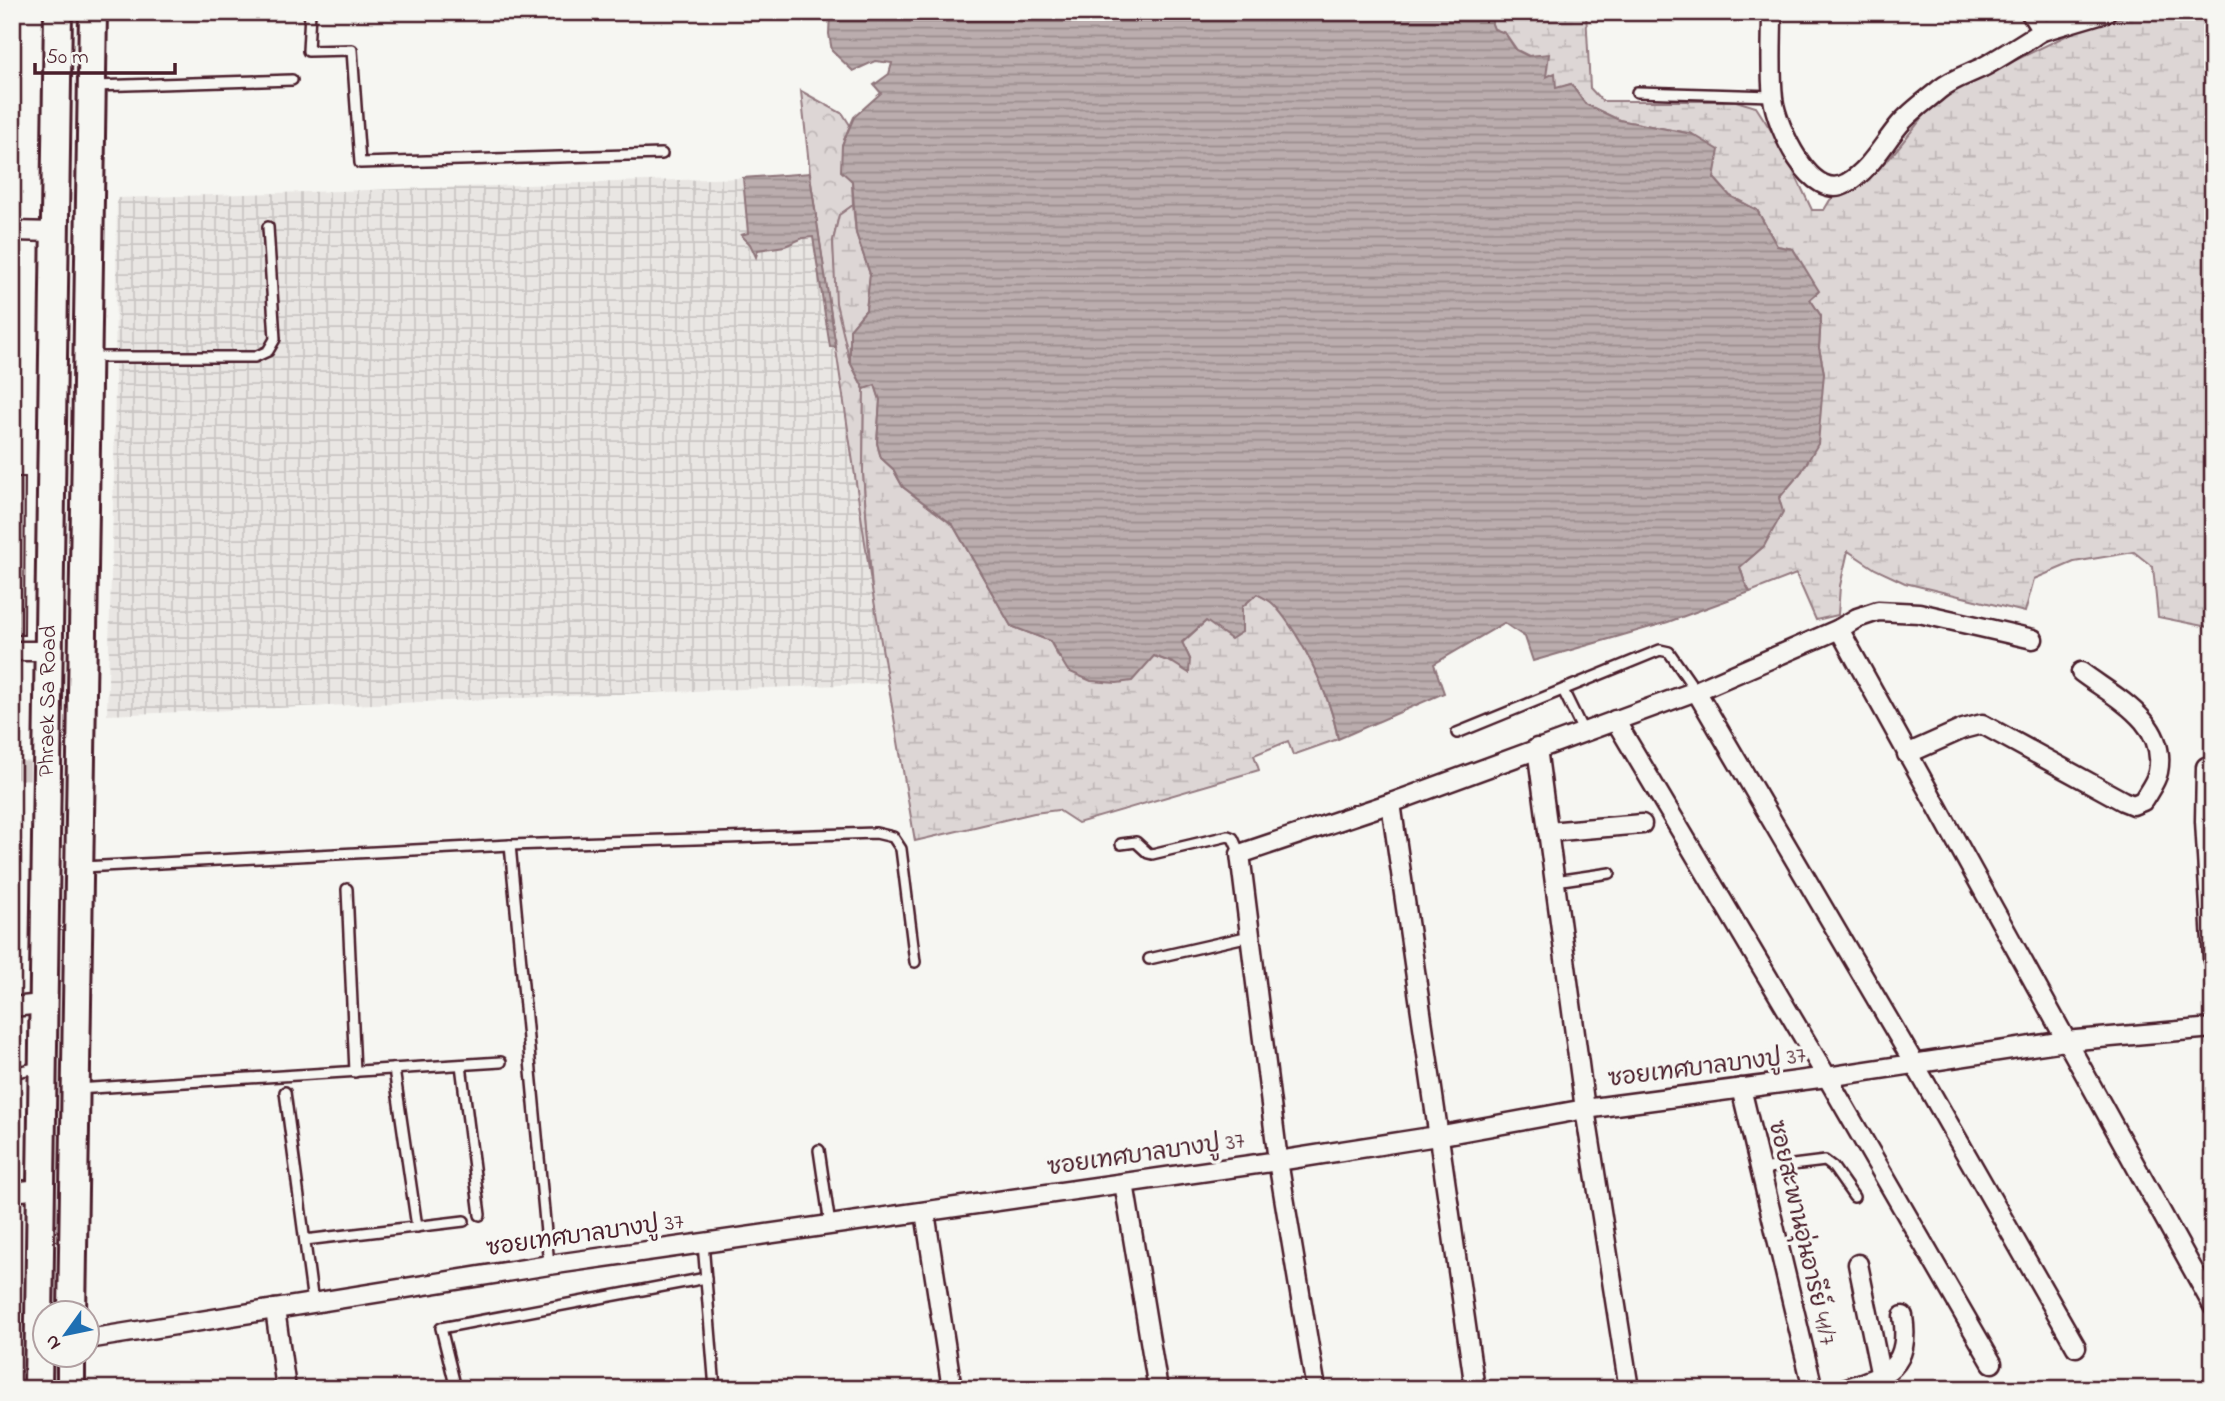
<svg xmlns="http://www.w3.org/2000/svg" width="2225" height="1401" font-family="'Indie Flower','Playpen Sans Thai',sans-serif">
<style>
.industrial{fill:url(#industrial-grid)}
.forest{fill:url(#forest-crowns);stroke:#947a80;stroke-width:2}
.wetland{fill:url(#wetland-marsh);stroke:#947a80;stroke-width:2}
.water{fill:url(#water-rules);stroke:#8e747a;stroke-width:2}
.building{fill:#ccc1c0;stroke:#4a1f2b;stroke-width:2;filter:url(#shadow)}
.lines{fill:none;stroke-linecap:round;stroke-linejoin:round}
.minor-tunnel{stroke:#d4cbca;stroke-width:18;stroke-dasharray:18 9;stroke-linecap:butt}
.service-casing{stroke:#4a1f2b;stroke-width:14}
.minor-casing{stroke:#4a1f2b;stroke-width:23}
.secondary-casing{stroke:#4a1f2b;stroke-width:32}
.service{stroke:#f6f6f2;stroke-width:9}
.minor{stroke:#f6f6f2;stroke-width:18}
.secondary{stroke:#f6f6f2;stroke-width:26}
.labels{text-anchor:middle;dominant-baseline:central;stroke-width:7;stroke-linejoin:round;paint-order:stroke}
.street-label{font-size:23px;fill:#4a1f2b;stroke:#f6f6f2}
</style>
<defs>
<pattern id="industrial-grid" width="8" height="8" patternUnits="userSpaceOnUse" patternTransform="scale(1.75)"><rect width="8" height="8" fill="#e9e6e3"/><path d="M0 4h8M4 0v8" fill="none" stroke="#c9c5c3"/></pattern>
<pattern id="forest-crowns" width="20" height="18" patternUnits="userSpaceOnUse" patternTransform="scale(1.75)"><rect width="20" height="18" fill="#ddd6d5"/><path d="M2 6a3 3 0 1 1 6 0M12 15a3 3 0 1 1 6 0" fill="none" stroke="#bfb7b7"/></pattern>
<pattern id="wetland-marsh" width="20" height="14" patternUnits="userSpaceOnUse" patternTransform="scale(1.75)"><rect width="20" height="14" fill="#ddd6d5"/><path d="M1 5h8M5 5V1M11 12h8M15 12V8" fill="none" stroke="#bfb7b7"/></pattern>
<pattern id="water-rules" width="6" height="5" patternUnits="userSpaceOnUse" patternTransform="scale(1.75)"><rect width="6" height="5" fill="#bbadae"/><path d="M0 2.5h6" fill="none" stroke="#9a8c8e"/></pattern>
<filter id="shadow"><feDropShadow dx="-6" dy="6" stdDeviation="2" flood-color="#0004"/></filter>
</defs>
<rect width="100%" height="100%" fill="#f6f6f2"/>
<filter id="ink" filterUnits="userSpaceOnUse"><feTurbulence type="fractalNoise" baseFrequency=".0143" numOctaves="2"/><feDisplacementMap in="SourceGraphic" scale="14" xChannelSelector="R" yChannelSelector="G"/><feConvolveMatrix kernelMatrix="1 2 1 2 8 2 1 2 1" color-interpolation-filters="sRGB"/></filter>
<g filter="url(#ink)">
<!-- industrial -->
<polygon class="industrial" points="810,173 872,589 888,683 107,715 114,474 117,198 743,178"/>
<!-- forest -->
<polygon class="forest" points="801,91 843,114 850,125 842,145 852,181 853,205 839,215 833,241 837,303 850,362 864,389 863,472 872,589 811,183"/>
<!-- wetland -->
<g class="wetland">
<polygon points="1497,12 1586,12 1590,88 1602,101 1736,101 1756,107 1783,149 1812,210 1824,210 1830,200 1889,159 1931,107 1968,83 2080,29 2141,12 2213,12 2213,628 2158,617 2153,567 2134,552 2074,562 2034,579 2025,612 1905,583 1875,569 1848,551 1840,586 1838,615 1816,620 1796,574 1750,592 1745,583 1740,567 1764,546 1779,498 1802,471 1824,373 1819,348 1821,316 1810,299 1818,292 1793,249 1777,246 1757,210 1730,196 1714,178 1692,134 1619,120 1585,104 1571,84 1556,89 1529,56 1517,50 1505,33 1494,29 1492,24 1492,18 1497,15"/>
<polygon points="853,205 856,233 870,274 866,310 850,329 850,362 836,303 833,241 839,215"/>
<path d="M875,384L880,400L877,443L881,458L893,469L903,487L953,525L1011,626L1050,641L1059,658L1154,656L1173,663L1190,659L1182,643L1206,621L1242,632V607L1256,594C1263,597 1271,600 1275,605C1303,636 1331,698 1338,739L1293,755L1288,741L1254,755L1259,770L1078,823L1058,810L1034,813L915,841L872,589L863,472L864,389Z"/>
</g>
<!-- water -->
<g class="water">
<path d="M830,12H1497L1498,15L1492,18V24L1494,29L1505,33L1516,50L1528,56L1549,54L1546,77L1555,73L1556,88L1571,84L1585,104L1619,120L1692,134L1719,150L1714,178L1730,196L1757,210L1777,246L1793,249L1819,291L1810,299L1821,316L1819,348L1824,373L1818,444L1802,471L1779,498L1783,512L1764,546L1740,567L1745,583L1750,592L1668,622L1533,661L1525,637L1504,623L1434,664L1444,693L1338,739C1331,698 1303,637 1275,606C1271,600 1263,598 1257,594L1242,607V632L1231,639L1206,621L1182,642L1190,659L1189,673L1173,663L1154,656L1132,681L1117,683L1091,681L1068,671L1050,641L1011,626L953,525L903,487L893,469L881,458L877,443L880,400L875,385L864,389L850,362V329L866,310L870,274L856,233L852,181L841,171L842,145L854,117L881,93L874,85L889,74L892,63L875,61L853,71L832,51L829,34Z"/>
<polygon points="810,173 811,183 836,347 830,347 813,237 803,238 785,246 758,250 756,257 750,244 741,235 748,233 743,178"/>
</g>
<!-- building -->
<polygon class="building" points="12,477 25,477 24,635 12,635"/>
<g class="lines">
<!-- minor-tunnel -->
<polyline class="minor-tunnel" points="12,770 47,771"/>
<defs>
<g id="service">
<polyline points="310,12 308,51 352,50 360,163 662,154"/>
<polyline points="94,86 292,80"/>
<polyline points="1637,92 1773,96"/>
<polyline points="89,357 255,357 268,351 275,339 268,227"/>
<polyline points="1563,690 1583,731"/>
<polyline points="1457,733 1660,650 1669,652 1696,691"/>
<polyline points="1121,844 1136,842 1148,853 1152,854 1228,836 1233,838 1240,854"/>
<polyline points="510,845 549,1265"/>
<polyline points="83,867 510,845 876,833 893,837 901,849 915,962"/>
<polyline points="1555,881 1610,873"/>
<polyline points="347,889 355,1072"/>
<polyline points="1149,959 1250,936"/>
<polyline points="461,1065 480,1215"/>
<polyline points="394,1069 417,1227"/>
<polyline points="12,1073 40,1067"/>
<polyline points="77,1089 501,1062"/>
<polyline points="285,1092 313,1303"/>
<polyline points="819,1150 830,1225"/>
<polyline points="1760,1169 1825,1161 1833,1167 1854,1197"/>
<polyline points="305,1240 464,1221"/>
<polyline points="703,1243 715,1389"/>
<polyline points="456,1389 441,1328 706,1278"/>
</g>
<g id="minor">
<path d="M1772,12C1772,40 1770,70 1773,98C1776,125 1811,205 1847,183C1870,170 1883,144 1900,124C1911,111 1927,100 1940,89C1952,79 1969,74 1983,67C2003,56 2023,43 2042,31"/>
<polyline points="2030,12 2042,31 2106,12"/>
<polyline points="12,231 55,232"/>
<polyline points="1839,629 2213,1306"/>
<polyline points="12,651 49,651"/>
<polyline points="1696,691 1914,1063 2076,1347"/>
<polyline points="1615,720 1827,1077 1992,1363"/>
<polyline points="1537,748 1585,1109 1629,1389"/>
<path d="M1907,754L1963,729L1982,724L2123,801L2133,805L2143,801C2148,792 2156,782 2158,772C2168,722 2114,697 2081,672"/>
<polyline points="2206,767 2205,821 2213,960"/>
<polyline points="1391,803 1475,1389"/>
<polyline points="1548,832 1642,824"/>
<polyline points="12,1007 42,1004"/>
<polyline points="1741,1088 1813,1389"/>
<polyline points="1124,1183 1158,1389"/>
<polyline points="12,1192 40,1189"/>
<polyline points="925,1212 952,1389"/>
<polyline points="1858,1264 1881,1377"/>
<polyline points="275,1309 286,1389"/>
<polyline points="88,1339 549,1265 1278,1161 1437,1136 1585,1109 1827,1077 2065,1041 2213,1028"/>
<polyline points="1316,1389 1278,1161 1240,854 1391,803 1696,691 1839,629 1857,618 1878,611 1919,613 2033,639"/>
<path d="M1844,1389C1887,1375 1911,1368 1903,1316"/>
</g>
<g id="secondary">
<polyline points="72,1314 93,12"/>
<path id="s1" d="M38,1389L58,12"/>
<polyline points="71,1389 71,1356"/>
</g>
</defs>
<!-- service casing -->
<use href="#service" class="service-casing"/>
<!-- minor casing -->
<use href="#minor" class="minor-casing"/>
<!-- secondary casing -->
<use href="#secondary" class="secondary-casing"/>
<!-- service -->
<use href="#service" class="service"/>
<!-- minor -->
<use href="#minor" class="minor"/>
<!-- secondary -->
<use href="#secondary" class="secondary"/>
</g>
</g>
<g class="labels">
<!-- street labels -->
<g class="street-label">
<text stroke="none"><textPath href="#s1" startOffset="688">Phraek Sa Road</textPath></text>
<text transform="translate(1707 1068) rotate(-7)">ซอยเทศบาลบางปู 37</text>
<text transform="translate(1146 1155) rotate(-8)">ซอยเทศบาลบางปู 37</text>
<text transform="translate(1801 1233) rotate(77)">ซอยสะพานอุ่นอารีย์ 41/7</text>
<text transform="translate(585 1236) rotate(-8)">ซอยเทศบาลบางปู 37</text>
</g>
</g>
<!-- margin -->
<rect width="2225" height="1401" fill="none" stroke="#f6f6f2" stroke-width="42"/>
<rect x="21" y="21" width="2183" height="1359" fill="none" stroke="#4a1f2b" stroke-width="2.5" filter="url(#ink)"/>
<!-- north arrow -->
<g transform="translate(66 1334) rotate(237)"><circle r="33" fill="#f6f6f2" stroke="#b1a0a2" stroke-width="2"/>
<path d="M0-5L12 26L0 18L-12 26Z" fill="#1f6fb2"/>
<text y="-10" font-size="19" font-weight="bold" text-anchor="middle" fill="#4a1f2b">N</text>
</g>
<!-- scale -->
<path d="M35 63v10h140v-10" fill="none" stroke="#4a1f2b" stroke-width="3.5"/>
<text x="46" y="63" font-size="21" fill="#4a1f2b" stroke="#f6f6f2" stroke-width="5" paint-order="stroke">50 m</text>
</svg>
